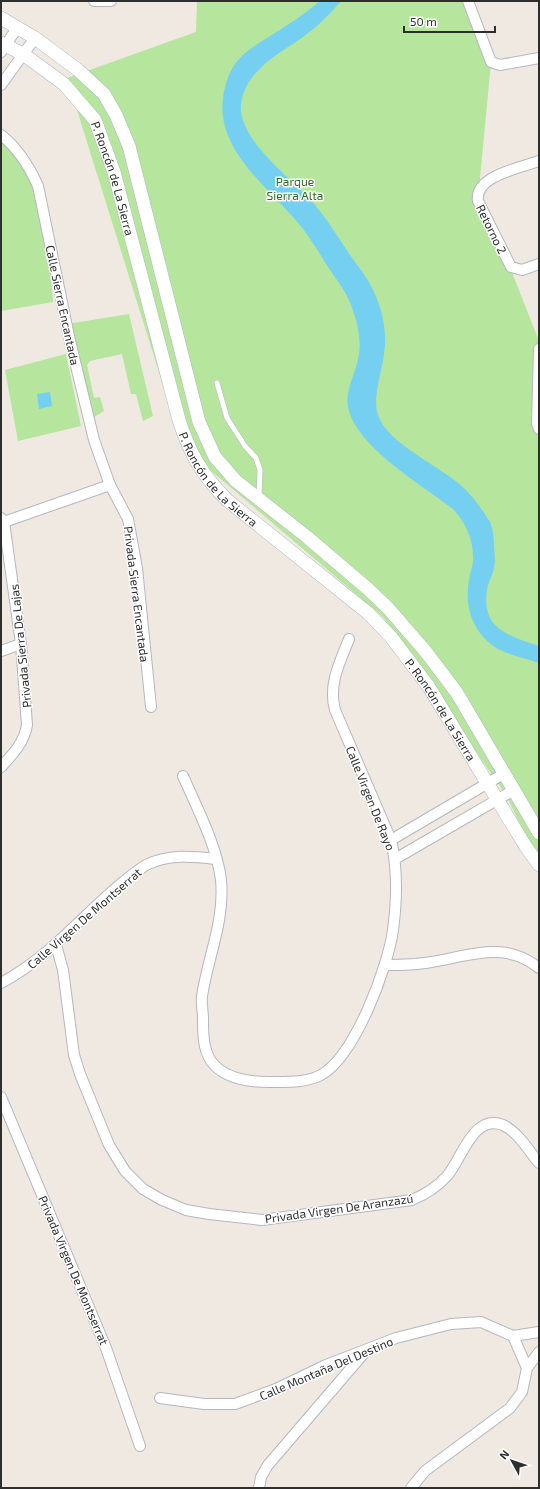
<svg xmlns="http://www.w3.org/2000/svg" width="540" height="1489" font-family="'Exo 2',sans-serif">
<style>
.green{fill:#b6e59e}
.water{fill:#75cff0}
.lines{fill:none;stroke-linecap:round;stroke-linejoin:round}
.service-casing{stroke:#b4b7c1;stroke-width:6}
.minor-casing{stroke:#b4b7c1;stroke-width:12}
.tertiary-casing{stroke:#b4b7c1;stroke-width:14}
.service{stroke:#fff;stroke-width:5}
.minor{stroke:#fff;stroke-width:10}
.tertiary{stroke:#fff;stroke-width:13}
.labels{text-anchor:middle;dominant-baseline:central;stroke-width:3;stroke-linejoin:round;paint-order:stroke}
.street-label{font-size:12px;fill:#2e2e2e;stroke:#fff}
.park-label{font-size:12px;fill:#2c6e1b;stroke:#fff}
</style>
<rect width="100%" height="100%" fill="#efe9e1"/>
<!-- green -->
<g class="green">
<polygon points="197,1 468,1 491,62 479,189 539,341 539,863 506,795 383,617 182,446 67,78 196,32"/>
<path d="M1,142C42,162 50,261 53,302L1,311Z"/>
<polygon points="129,314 153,416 143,421 136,394 131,394 122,354 90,361 87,365 94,398 100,397 104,411 91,419 67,324"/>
<polygon points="66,354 81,426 18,441 5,370"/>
</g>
<!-- water -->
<g class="water">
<path d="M320,1H341C330,14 317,27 303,37C278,54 244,72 241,105C238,141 294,180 315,205C331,224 343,246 358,266C377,290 389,323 384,354C382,371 372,399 378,415C388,445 443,467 465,489C474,498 483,511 490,522C493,529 494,538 494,546C494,553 496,560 494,567C493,575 488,582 487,590C481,629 509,636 539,646V663C526,658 511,656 498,649C473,634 464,607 469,580C470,572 474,564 473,556C473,538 465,522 453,509C422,485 356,447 348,407C345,392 354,376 357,363C364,341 356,314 346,294C341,285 334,276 328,267C320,254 312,241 303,229C273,190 216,153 223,98C225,84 229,70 239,59C246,51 257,44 267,38C285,27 303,15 320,1Z"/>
<polygon points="50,392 52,406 39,409 37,394"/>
</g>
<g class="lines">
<defs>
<polyline id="service" points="217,383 227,418 245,446 256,458 260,470 259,497"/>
<g id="minor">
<polyline points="94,1 111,1"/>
<polyline points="468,1 491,62 500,65 539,58"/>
<polyline points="1,52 17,28"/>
<polyline points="1,85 35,38"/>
<path d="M1,135C18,148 29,166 38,186L70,341L94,440L110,485L128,519L137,568L151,707"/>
<path d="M539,161C520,168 474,176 478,201L511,267L522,270L539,264"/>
<polyline points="539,349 537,424 539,429"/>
<path d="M1,518L4,522L21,644L27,725C24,743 13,754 1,767"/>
<polyline points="1,523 110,485"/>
<polyline points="1,651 21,644"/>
<path d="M183,776C197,808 217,846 221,880C225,920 208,957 202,996C201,1003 203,1011 203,1019C203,1033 203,1049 211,1061C224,1079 249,1082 269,1082C287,1082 305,1083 321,1075C355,1056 388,967 393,930C397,900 398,870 391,840L335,710C328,684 340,662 349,639"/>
<polyline points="391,840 505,773"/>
<polyline points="395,859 514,790"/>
<path d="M56,945L63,970L74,1055L80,1074L109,1145L125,1171L143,1189L162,1200L186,1210L209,1214L262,1220L412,1200C424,1195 437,1187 447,1176C462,1159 473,1113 503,1125C518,1132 529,1151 539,1163"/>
<path d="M385,965C400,965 416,965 431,962C469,956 505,940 539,968"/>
<path d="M1,983C57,954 93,900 146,865C168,854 192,856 216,859"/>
<polyline points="1,1097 106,1348 140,1446"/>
<polyline points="513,1336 527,1368"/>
<polyline points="160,1398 204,1404 235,1404 276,1389 326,1365 396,1338 451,1324 481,1322 513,1336 539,1332"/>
<polyline points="259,1488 261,1477 268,1465 365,1352"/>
<polyline points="411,1488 425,1471 510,1408 522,1392 527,1368 539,1352"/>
</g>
<g id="tertiary">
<polyline points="1,18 35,38 78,70 104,94 116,115 129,146 199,422 215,457 236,481 307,537 368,589 388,608 426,652 457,693 539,833"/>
<path id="s1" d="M1,43L23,54L64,84L95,120L114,172L179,420C190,454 202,475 227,500L368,613L391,637L429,687L526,847L539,865"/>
</g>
</defs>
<!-- service casing -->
<use href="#service" class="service-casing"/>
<!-- minor casing -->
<use href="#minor" class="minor-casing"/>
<!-- tertiary casing -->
<use href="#tertiary" class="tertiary-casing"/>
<!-- service -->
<use href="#service" class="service"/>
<!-- minor -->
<use href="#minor" class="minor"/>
<!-- tertiary -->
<use href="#tertiary" class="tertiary"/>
</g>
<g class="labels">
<!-- street labels -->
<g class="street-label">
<text stroke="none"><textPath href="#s1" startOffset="184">P. Roncón de La Sierra</textPath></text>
<text transform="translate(492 229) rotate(64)">Retorno 2</text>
<text transform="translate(63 305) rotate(78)">Calle Sierra Encantada</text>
<text stroke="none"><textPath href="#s1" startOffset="507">P. Roncón de La Sierra</textPath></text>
<text transform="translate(137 594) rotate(83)">Privada Sierra Encantada</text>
<text transform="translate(20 646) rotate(-96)">Privada Sierra De Lajas</text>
<text stroke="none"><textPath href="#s1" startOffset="831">P. Roncón de La Sierra</textPath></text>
<text transform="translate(371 798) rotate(68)">Calle Virgen De Rayo</text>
<text transform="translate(84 918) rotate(-41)">Calle Virgen De Montserrat</text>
<text transform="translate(339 1208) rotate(-8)">Privada Virgen De Aranzazú</text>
<text transform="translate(74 1270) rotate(67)">Privada Virgen De Montserrat</text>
<text transform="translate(326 1368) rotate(-23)">Calle Montaña Del Destino</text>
</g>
<!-- park labels -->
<g class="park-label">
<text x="295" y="181">Parque<tspan x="295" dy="14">Sierra Alta</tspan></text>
</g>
</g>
<!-- border -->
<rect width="540" height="1489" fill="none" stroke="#2e2e2e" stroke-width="4"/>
<!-- north arrow -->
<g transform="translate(512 1461) rotate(310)" stroke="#ffffff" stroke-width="3" paint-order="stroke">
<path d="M0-3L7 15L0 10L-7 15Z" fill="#2e2e2e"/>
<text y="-6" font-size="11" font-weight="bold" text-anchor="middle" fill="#2e2e2e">N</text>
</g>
<!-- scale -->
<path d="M404 26v6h91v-6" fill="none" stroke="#2e2e2e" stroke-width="2"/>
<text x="410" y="26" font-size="12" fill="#2e2e2e" stroke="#ffffff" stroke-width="3" paint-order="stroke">50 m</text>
</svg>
